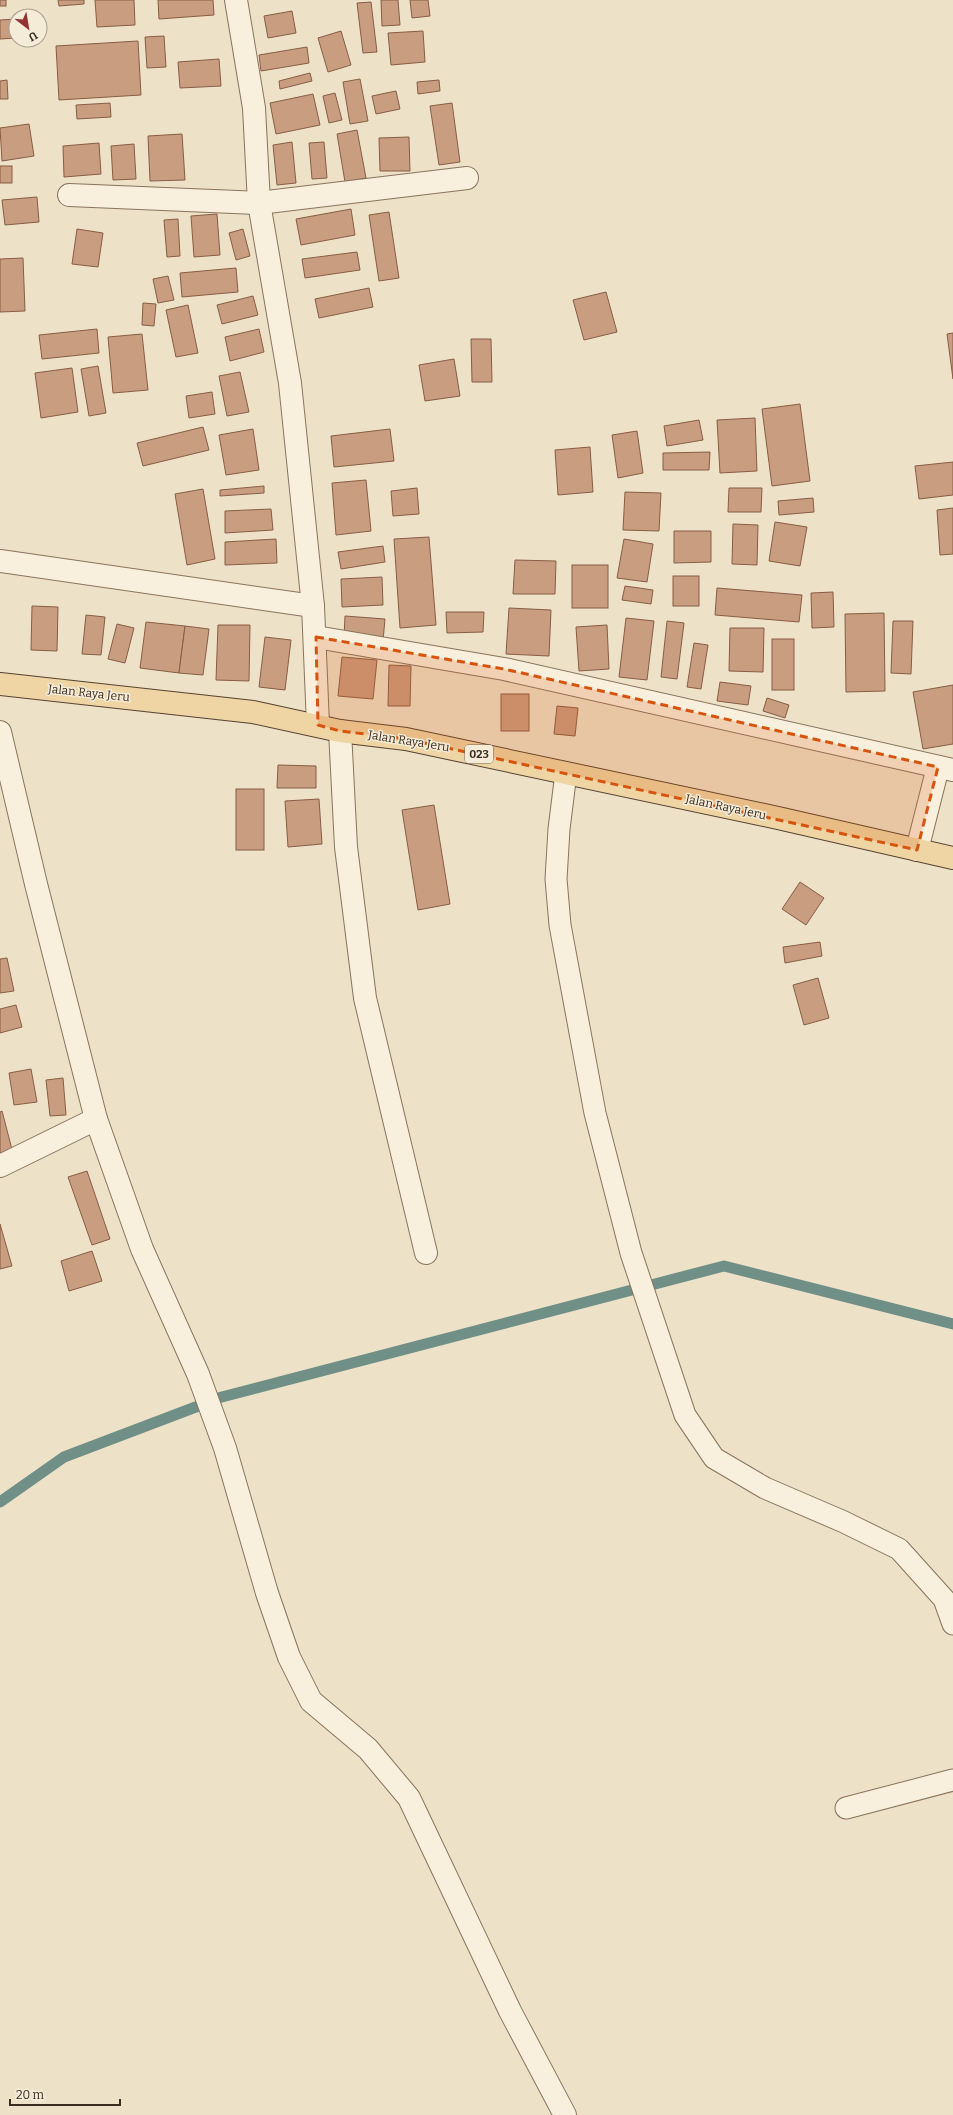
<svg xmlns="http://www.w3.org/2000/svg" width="953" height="2115" font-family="Bitter,serif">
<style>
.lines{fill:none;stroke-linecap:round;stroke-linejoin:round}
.stream{stroke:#709087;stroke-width:11}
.building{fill:#c99d80;stroke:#875d45}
.lane-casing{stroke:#89745e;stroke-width:23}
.street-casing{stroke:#89745e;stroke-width:24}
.primary-casing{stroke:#574232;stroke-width:24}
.lane{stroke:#f8efdc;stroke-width:21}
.street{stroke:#f8efdc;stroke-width:22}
.primary{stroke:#eed5a3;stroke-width:22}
.marked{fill:#d7540e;fill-opacity:0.2;stroke:#d7540e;stroke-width:3;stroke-dasharray:8 5;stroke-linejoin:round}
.labels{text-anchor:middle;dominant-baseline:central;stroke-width:3;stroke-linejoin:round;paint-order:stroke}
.shield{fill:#f5ecd8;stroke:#726658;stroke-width:1}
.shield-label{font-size:11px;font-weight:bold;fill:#3a2c21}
.street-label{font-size:12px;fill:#3a2c21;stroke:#f5ecd8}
</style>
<rect width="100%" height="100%" fill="#ede1c8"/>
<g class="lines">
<!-- stream -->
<g class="stream">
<polyline points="218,1398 724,1266 953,1324"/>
<polyline points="0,1502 64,1457 201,1405"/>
</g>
</g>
<!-- building -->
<g class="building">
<rect x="0" y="0" width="6" height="6"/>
<polygon points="58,0 84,0 84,4 59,6"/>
<polygon points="95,0 134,0 135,25 97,27"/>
<polygon points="158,0 213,0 214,15 159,19"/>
<polygon points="381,0 398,0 400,25 382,26"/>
<polygon points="410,0 428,0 430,16 412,18"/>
<polygon points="371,2 377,52 363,53 357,3"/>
<polygon points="292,11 296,33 268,38 264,16"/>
<polygon points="16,19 16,38 0,39 0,20"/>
<polygon points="341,31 351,65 328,72 318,38"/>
<polygon points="423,31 425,62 391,65 388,33"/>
<polygon points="164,36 166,67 147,68 145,37"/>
<polygon points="138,41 141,95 59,100 56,46"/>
<polygon points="307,47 309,63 261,71 259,55"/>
<polygon points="219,59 221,86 180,88 178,62"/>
<polygon points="310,73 312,81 280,89 279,81"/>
<polygon points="360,79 368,121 350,124 343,82"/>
<polygon points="7,80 8,99 0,99 0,81"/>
<polygon points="439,80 440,91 418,94 417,82"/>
<polygon points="396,91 400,109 376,114 372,96"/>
<polygon points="335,93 342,120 329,123 323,96"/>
<polygon points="313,94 320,125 276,134 270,103"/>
<polygon points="110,103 111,117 77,119 76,105"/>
<polygon points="452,103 460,162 439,165 430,106"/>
<polygon points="29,124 34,156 2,161 0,128"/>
<polygon points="357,130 366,178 345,182 337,134"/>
<polygon points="182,134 185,180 150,181 148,136"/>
<polygon points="409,137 410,171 380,171 379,138"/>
<polygon points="292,142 296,183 277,185 273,145"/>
<polygon points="324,142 327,178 312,179 309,143"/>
<polygon points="99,143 101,174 64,177 63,146"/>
<polygon points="134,144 136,179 113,180 111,146"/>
<rect x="0" y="166" width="12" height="17"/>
<polygon points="37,197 39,222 5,225 2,200"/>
<polygon points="351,209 355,235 301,245 296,219"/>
<polygon points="389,212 399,278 379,281 369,215"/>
<polygon points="217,214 220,255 194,257 191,216"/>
<polygon points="178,219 180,256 167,257 164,220"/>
<polygon points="77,229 103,233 98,267 72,264"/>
<polygon points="243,229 250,256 236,260 229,233"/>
<polygon points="357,252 360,270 305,278 302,259"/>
<polygon points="23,258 25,311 0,312 0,259"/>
<polygon points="236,268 238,292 182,297 180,273"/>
<polygon points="168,276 174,300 158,303 153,279"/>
<polygon points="369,288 373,307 319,318 315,299"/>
<polygon points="606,292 617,332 584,340 573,300"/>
<polygon points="253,296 258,315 222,324 217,305"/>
<polygon points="143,303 156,304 154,326 142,325"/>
<polygon points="188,305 198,353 176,357 166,310"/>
<polygon points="97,329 99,353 42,359 39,335"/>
<polygon points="259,329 264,352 230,361 225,337"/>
<polygon points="953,333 953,379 947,334"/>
<polygon points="142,334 148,390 113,393 108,337"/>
<polygon points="471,339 491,339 492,382 472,382"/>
<polygon points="454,359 460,396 425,401 419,365"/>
<polygon points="98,366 106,413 89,416 81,369"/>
<polygon points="72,368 78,412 41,418 35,373"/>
<polygon points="240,372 249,412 227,416 219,376"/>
<polygon points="212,392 215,414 189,418 186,396"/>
<polygon points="800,404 810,481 772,486 762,409"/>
<polygon points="755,418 757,471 720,473 717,420"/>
<polygon points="699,420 703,440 667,446 664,426"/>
<polygon points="203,427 209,450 143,466 137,443"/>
<polygon points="253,429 259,470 226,475 219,435"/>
<polygon points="390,429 394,461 334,467 331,436"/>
<polygon points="637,431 643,473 618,478 612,435"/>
<polygon points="590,447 593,492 558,495 555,450"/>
<polygon points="710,452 709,470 663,470 663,453"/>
<polygon points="953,462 953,495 919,499 915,466"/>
<polygon points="366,480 371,531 336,535 332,483"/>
<polygon points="264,486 264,493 220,496 220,490"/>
<polygon points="417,488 419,514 393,516 391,491"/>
<polygon points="729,488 762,488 761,512 728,512"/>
<polygon points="203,489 215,559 187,565 175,494"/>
<polygon points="625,492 661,493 659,531 623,530"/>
<polygon points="813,498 814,512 779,515 778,501"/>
<polygon points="953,508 953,554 940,555 937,510"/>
<polygon points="271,509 273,530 225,533 225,511"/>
<polygon points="775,522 807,527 800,566 769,561"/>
<polygon points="733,524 758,525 757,565 732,564"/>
<polygon points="674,531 711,531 711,562 674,563"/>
<polygon points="429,537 436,625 400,628 394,539"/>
<polygon points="276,539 277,563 225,565 225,542"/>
<polygon points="624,539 653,544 647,582 617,578"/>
<polygon points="383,546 385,562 341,569 338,552"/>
<polygon points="515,560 556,561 555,594 513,594"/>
<rect x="572" y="565" width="36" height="43"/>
<rect x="673" y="576" width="26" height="30"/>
<polygon points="382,577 383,605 342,607 341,579"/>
<polygon points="625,586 653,590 651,604 622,600"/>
<polygon points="717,588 802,595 799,622 715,615"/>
<polygon points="833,592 834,627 812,628 811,593"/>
<polygon points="32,606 58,607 57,651 31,650"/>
<polygon points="509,608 551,610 549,656 506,654"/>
<polygon points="446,612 484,612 483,632 447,633"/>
<polygon points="884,613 885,691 846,692 845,614"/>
<polygon points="86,615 105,617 101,655 82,654"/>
<polygon points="345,616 385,619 383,641 344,638"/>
<polygon points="626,618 654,621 647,680 619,677"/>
<polygon points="667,621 684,623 677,679 661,677"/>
<polygon points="893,621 913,621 911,674 891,673"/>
<polygon points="146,622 185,626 179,673 140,668"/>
<polygon points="117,624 134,628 125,663 108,659"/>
<polygon points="218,625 250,625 249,681 216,680"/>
<polygon points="607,625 609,669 579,671 576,627"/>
<polygon points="185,626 209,629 203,675 179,673"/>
<polygon points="730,628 764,628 763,672 729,671"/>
<polygon points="265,637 291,640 285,690 259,687"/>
<rect x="772" y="639" width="22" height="51"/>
<polygon points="694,643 708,645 701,689 687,687"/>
<polygon points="342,657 377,660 373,699 338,696"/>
<polygon points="389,665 411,666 410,706 388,706"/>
<polygon points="720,682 751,686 748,705 717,701"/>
<polygon points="953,685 953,744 923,749 913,692"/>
<rect x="501" y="694" width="28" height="37"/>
<polygon points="767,698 789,705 785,718 763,711"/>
<polygon points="557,706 578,708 575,736 554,734"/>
<polygon points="278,765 316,766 316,788 277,788"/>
<rect x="236" y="789" width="28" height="61"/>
<polygon points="319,799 322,844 288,847 285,801"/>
<polygon points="434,805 450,904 418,910 402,810"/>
<polygon points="800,882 824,898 806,925 782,909"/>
<polygon points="820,942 822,956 785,963 783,947"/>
<polygon points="7,958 14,991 0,993 0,959"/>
<polygon points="818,978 829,1018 804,1025 793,985"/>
<polygon points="16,1005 22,1027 0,1033 0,1009"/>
<polygon points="31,1069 37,1102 14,1105 9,1073"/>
<polygon points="63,1078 66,1115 50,1116 46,1080"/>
<polygon points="2,1111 14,1157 0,1160 0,1112"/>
<polygon points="87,1171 110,1239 92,1245 68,1177"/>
<polygon points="0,1224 12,1266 0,1269"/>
<polygon points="92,1251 102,1281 69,1291 61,1261"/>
</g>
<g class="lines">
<defs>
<g id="lane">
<polyline points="566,773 559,829 556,879 560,925 595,1113 631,1253 685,1415 714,1458 765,1488 844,1522 899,1549 944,1599 953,1624"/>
<polyline points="846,1808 953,1780"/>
</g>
<g id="street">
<polyline points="236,0 254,108 259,203 290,383 313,606 318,725"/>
<polyline points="69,195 259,203 467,178"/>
<polyline points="0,561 313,606"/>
<polyline points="316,637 504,669 953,770"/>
<polyline points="340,731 346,847 365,998 426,1253"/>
<polyline points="0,732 36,884 96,1119 142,1249 198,1374 225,1448 267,1593 289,1657 311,1701 368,1749 409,1798 510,2011 565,2115"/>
<polyline points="917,850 938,767"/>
<polyline points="0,1166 96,1119"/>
</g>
<polyline id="primary" points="0,684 253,712 340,731 406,739 778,818 953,858"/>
</defs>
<!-- lane casing -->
<use href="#lane" class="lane-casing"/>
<!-- street casing -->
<use href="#street" class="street-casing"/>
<!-- primary casing -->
<use href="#primary" class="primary-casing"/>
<!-- lane -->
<use href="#lane" class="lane"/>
<!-- street -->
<use href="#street" class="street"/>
<!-- primary -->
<use href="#primary" class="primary"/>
</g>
<!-- marked area -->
<path class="marked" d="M316,637L504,669L938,767L917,850L406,739L340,731L318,725Z"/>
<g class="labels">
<!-- shield labels -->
<rect class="shield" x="465" y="745" width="28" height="18" rx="3"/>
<g class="shield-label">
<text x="479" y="754">023</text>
</g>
<!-- street labels -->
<g class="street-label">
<text transform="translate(89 693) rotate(6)">Jalan Raya Jeru</text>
<text transform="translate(409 741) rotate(9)">Jalan Raya Jeru</text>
<text transform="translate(726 807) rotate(12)">Jalan Raya Jeru</text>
</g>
</g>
<!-- north arrow -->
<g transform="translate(28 28) rotate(149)"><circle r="19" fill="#f5ecd8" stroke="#aa9f8f"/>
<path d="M0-3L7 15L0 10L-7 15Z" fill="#953033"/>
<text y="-6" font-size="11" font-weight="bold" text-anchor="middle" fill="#3a2c21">U</text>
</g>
<!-- scale -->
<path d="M10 2099v6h110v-6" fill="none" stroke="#3a2c21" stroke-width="2"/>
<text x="16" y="2099" font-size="12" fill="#3a2c21" stroke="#f5ecd8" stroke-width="3" paint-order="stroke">20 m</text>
</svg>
